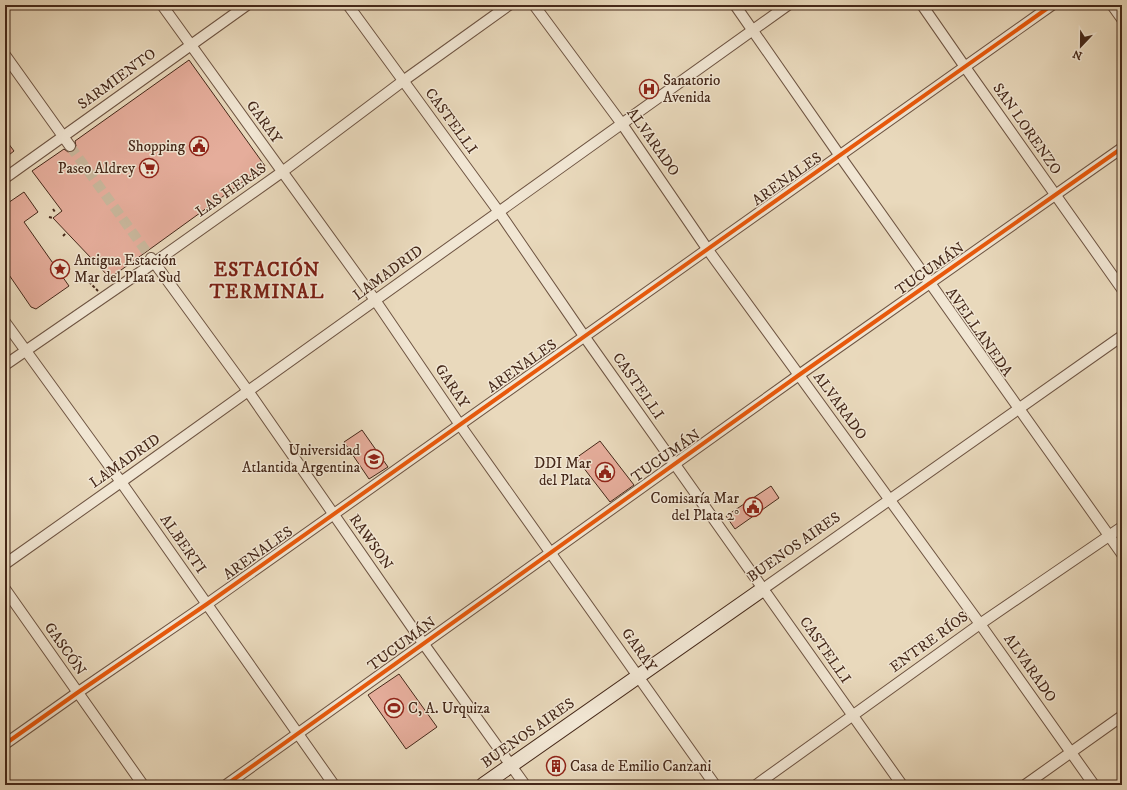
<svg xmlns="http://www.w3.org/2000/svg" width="1127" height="790" font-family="'IM FELL DW Pica',serif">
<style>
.building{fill:#e5ad9b;stroke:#452819}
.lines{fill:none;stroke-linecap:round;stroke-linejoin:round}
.street-tunnel{stroke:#c8b69b;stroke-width:10;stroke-dasharray:10 5;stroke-linecap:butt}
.street-casing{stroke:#6e5442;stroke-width:12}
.secondary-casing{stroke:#452819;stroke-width:16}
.path{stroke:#452819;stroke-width:2;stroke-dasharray:3 2;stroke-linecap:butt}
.street{stroke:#f1e6d3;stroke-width:10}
.secondary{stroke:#f1e6d3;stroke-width:14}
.cycleway-casing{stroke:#f1e6d3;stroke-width:6}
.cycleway{stroke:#e8590c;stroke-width:4}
.labels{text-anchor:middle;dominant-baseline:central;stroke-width:3;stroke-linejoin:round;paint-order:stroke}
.street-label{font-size:15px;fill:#452819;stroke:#f1e6d3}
.poi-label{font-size:15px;fill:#452819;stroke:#f1e6d3;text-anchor:end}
.district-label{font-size:19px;font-weight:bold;letter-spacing:1px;fill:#7a1f14;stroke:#f1e6d3}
</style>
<rect width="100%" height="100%" fill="#e9d9bc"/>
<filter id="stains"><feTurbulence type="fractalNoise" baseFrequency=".005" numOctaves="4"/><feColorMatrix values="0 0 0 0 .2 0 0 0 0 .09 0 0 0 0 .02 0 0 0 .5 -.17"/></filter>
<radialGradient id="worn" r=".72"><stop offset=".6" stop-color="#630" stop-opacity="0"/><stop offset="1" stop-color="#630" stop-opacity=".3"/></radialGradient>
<!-- building -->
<g class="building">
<polygon points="189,60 265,166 110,278 53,218 62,211 32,171 64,149 68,152 73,151 76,146 75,141"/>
<polygon points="5,139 14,151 5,158"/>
<polygon points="24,192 38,212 24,222 69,286 36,309 31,307 5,269 5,205"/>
<polygon points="362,430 388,467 369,479 344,442"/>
<polygon points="600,441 634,485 610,502 576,458"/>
<polygon points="771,486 779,498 735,529 726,516"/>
<polygon points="399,674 437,727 406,749 368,695"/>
<polygon points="555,756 565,770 556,776 547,762"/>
</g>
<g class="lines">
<!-- street-tunnel -->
<polyline class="street-tunnel" points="70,146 151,258"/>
<defs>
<g id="street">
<polyline points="162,5 375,300 460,425 715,785"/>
<polyline points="348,5 499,212 584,336 902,785"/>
<polyline points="534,5 622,124 708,250 980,624 1094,785"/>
<polyline points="735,5 840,156 1122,554"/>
<polyline points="922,5 965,67 1122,289"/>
<polyline points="1112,5 1122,19"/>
<polyline points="5,55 70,146"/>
<polyline points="5,178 247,5"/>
<polyline points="151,258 248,391 423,643 525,785"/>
<polyline points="5,322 121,482 334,785"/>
<polyline points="5,365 155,262 282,172 403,81 509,5"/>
<polyline points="5,564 121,482 788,5"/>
<polyline points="5,589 143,785"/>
<polyline points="763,589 1122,336"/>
<polyline points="5,744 77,693 207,604 1052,5"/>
<polyline points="226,785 799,375 1122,148"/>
<polyline points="756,785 980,624 1122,527"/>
<polyline points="1025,785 1122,716"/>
</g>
<polyline id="secondary" points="483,785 763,589"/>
</defs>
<!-- street casing -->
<use href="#street" class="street-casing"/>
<!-- secondary casing -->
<use href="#secondary" class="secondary-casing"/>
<!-- path -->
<g class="path">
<polyline points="53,209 55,212"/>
<polyline points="49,217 53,218"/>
<polyline points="63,236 66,233"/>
<polyline points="89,282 98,291"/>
</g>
<!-- street -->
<use href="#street" class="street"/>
<!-- secondary -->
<use href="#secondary" class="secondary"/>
<defs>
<g id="cycleway">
<polyline points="5,744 77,693 207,604 1052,5"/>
<polyline points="226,785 799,375 1122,148"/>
</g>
</defs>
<!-- cycleway casing -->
<use href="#cycleway" class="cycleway-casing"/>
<!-- cycleway -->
<use href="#cycleway" class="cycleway"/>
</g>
<!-- icons -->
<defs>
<symbol id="hospital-ring" viewBox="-11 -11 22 22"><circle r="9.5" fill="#f1e6d3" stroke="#8f2418" stroke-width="1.5"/><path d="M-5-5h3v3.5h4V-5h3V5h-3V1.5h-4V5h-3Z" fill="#8f2418"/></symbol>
<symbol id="civic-ring" viewBox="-11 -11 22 22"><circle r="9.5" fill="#f1e6d3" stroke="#8f2418" stroke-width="1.5"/><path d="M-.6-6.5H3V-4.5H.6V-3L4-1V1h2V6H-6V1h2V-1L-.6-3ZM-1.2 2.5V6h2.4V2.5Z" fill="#8f2418"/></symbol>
<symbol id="supermarket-ring" viewBox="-11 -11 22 22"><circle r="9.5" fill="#f1e6d3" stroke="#8f2418" stroke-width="1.5"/><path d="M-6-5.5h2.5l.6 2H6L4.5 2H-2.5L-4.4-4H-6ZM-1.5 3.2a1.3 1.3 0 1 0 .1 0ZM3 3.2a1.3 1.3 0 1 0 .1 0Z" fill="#8f2418"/></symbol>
<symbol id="sight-ring" viewBox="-11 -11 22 22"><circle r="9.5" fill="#f1e6d3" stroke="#8f2418" stroke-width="1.5"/><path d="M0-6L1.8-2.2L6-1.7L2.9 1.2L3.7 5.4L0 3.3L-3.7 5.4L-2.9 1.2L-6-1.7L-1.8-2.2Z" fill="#8f2418"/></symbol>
<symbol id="university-ring" viewBox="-11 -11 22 22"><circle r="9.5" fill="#f1e6d3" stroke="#8f2418" stroke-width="1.5"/><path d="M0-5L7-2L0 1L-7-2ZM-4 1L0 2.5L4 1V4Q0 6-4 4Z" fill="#8f2418"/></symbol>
<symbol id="stadium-ring" viewBox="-11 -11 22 22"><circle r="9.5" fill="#f1e6d3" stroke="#8f2418" stroke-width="1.5"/><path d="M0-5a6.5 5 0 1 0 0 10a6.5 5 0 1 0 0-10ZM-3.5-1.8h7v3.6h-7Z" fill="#8f2418"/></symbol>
<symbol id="building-ring" viewBox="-11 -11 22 22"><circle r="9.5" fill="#f1e6d3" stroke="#8f2418" stroke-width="1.5"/><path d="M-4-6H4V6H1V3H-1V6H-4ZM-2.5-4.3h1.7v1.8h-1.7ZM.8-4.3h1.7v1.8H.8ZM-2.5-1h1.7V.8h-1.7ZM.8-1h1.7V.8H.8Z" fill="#8f2418"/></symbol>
</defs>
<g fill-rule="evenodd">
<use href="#hospital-ring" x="638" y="78" width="22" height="22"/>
<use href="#civic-ring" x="188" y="135" width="22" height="22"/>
<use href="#supermarket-ring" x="138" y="157" width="22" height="22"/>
<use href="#sight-ring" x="49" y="258" width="22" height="22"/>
<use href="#university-ring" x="363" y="448" width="22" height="22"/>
<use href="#civic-ring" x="594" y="461" width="22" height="22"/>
<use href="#civic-ring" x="742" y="496" width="22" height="22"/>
<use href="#stadium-ring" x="383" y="697" width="22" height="22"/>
<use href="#building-ring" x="545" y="755" width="22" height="22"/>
</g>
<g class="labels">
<!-- street labels -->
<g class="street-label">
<text transform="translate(117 79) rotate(-36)">SARMIENTO</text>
<text transform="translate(451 121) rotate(54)">CASTELLI</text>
<text transform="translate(264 122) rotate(54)">GARAY</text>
<text transform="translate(1027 129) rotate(55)">SAN LORENZO</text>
<text transform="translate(653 142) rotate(55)">ALVARADO</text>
<text transform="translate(787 179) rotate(-35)">ARENALES</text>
<text transform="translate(231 190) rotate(-35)">LAS HERAS</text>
<text transform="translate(930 269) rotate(-35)">TUCUMÁN</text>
<text transform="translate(388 273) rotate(-36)">LAMADRID</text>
<text transform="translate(979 332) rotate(55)">AVELLANEDA</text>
<text transform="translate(522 366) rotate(-35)">ARENALES</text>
<text transform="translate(452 386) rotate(56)">GARAY</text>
<text transform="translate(638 386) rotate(55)">CASTELLI</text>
<text transform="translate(840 406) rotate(54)">ALVARADO</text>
<text transform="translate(666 456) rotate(-35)">TUCUMÁN</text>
<text transform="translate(125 461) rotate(-35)">LAMADRID</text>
<text transform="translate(371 542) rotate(55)">RAWSON</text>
<text transform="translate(183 544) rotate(55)">ALBERTI</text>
<text transform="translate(794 547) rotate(-35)">BUENOS AIRES</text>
<text transform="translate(258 553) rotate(-35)">ARENALES</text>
<text transform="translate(929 642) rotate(-36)">ENTRE RÍOS</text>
<text transform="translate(402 644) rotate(-36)">TUCUMÁN</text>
<text transform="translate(65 649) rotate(55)">GASCÓN</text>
<text transform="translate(639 650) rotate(55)">GARAY</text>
<text transform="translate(825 650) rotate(55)">CASTELLI</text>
<text transform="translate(1030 668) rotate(55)">ALVARADO</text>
<text transform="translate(528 733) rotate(-35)">BUENOS AIRES</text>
</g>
<!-- poi labels -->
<g class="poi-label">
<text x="663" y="80" text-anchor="start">Sanatorio<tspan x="663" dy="17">Avenida</tspan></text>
<text x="185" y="146">Shopping</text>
<text x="135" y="168">Paseo Aldrey</text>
<text x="74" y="260" text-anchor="start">Antigua Estación<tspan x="74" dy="17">Mar del Plata Sud</tspan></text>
<text x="360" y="450">Universidad<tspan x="360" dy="17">Atlantida Argentina</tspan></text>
<text x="591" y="463">DDI Mar<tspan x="591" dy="17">del Plata</tspan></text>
<text x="739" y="498">Comisaría Mar<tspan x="739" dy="17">del Plata 2°</tspan></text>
<text x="408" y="708" text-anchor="start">C, A. Urquiza</text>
<text x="570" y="766" text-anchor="start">Casa de Emilio Canzani</text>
</g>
<!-- district labels -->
<g class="district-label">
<text x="267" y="270">ESTACIÓN<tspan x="267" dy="22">TERMINAL</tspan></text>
</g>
</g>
<!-- margin -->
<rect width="1127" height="790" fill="none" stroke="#e9d9bc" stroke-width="20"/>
<rect x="6" y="6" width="1115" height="778" fill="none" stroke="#452819" stroke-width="2"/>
<rect x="10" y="10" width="1107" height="770" fill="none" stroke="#452819"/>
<!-- north arrow -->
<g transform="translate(1081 46) rotate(202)" stroke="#f1e6d3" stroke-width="3" paint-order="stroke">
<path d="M0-3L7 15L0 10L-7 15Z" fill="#452819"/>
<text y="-6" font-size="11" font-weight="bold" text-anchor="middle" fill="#452819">N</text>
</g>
<rect width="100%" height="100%" filter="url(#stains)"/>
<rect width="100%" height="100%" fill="url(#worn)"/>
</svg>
